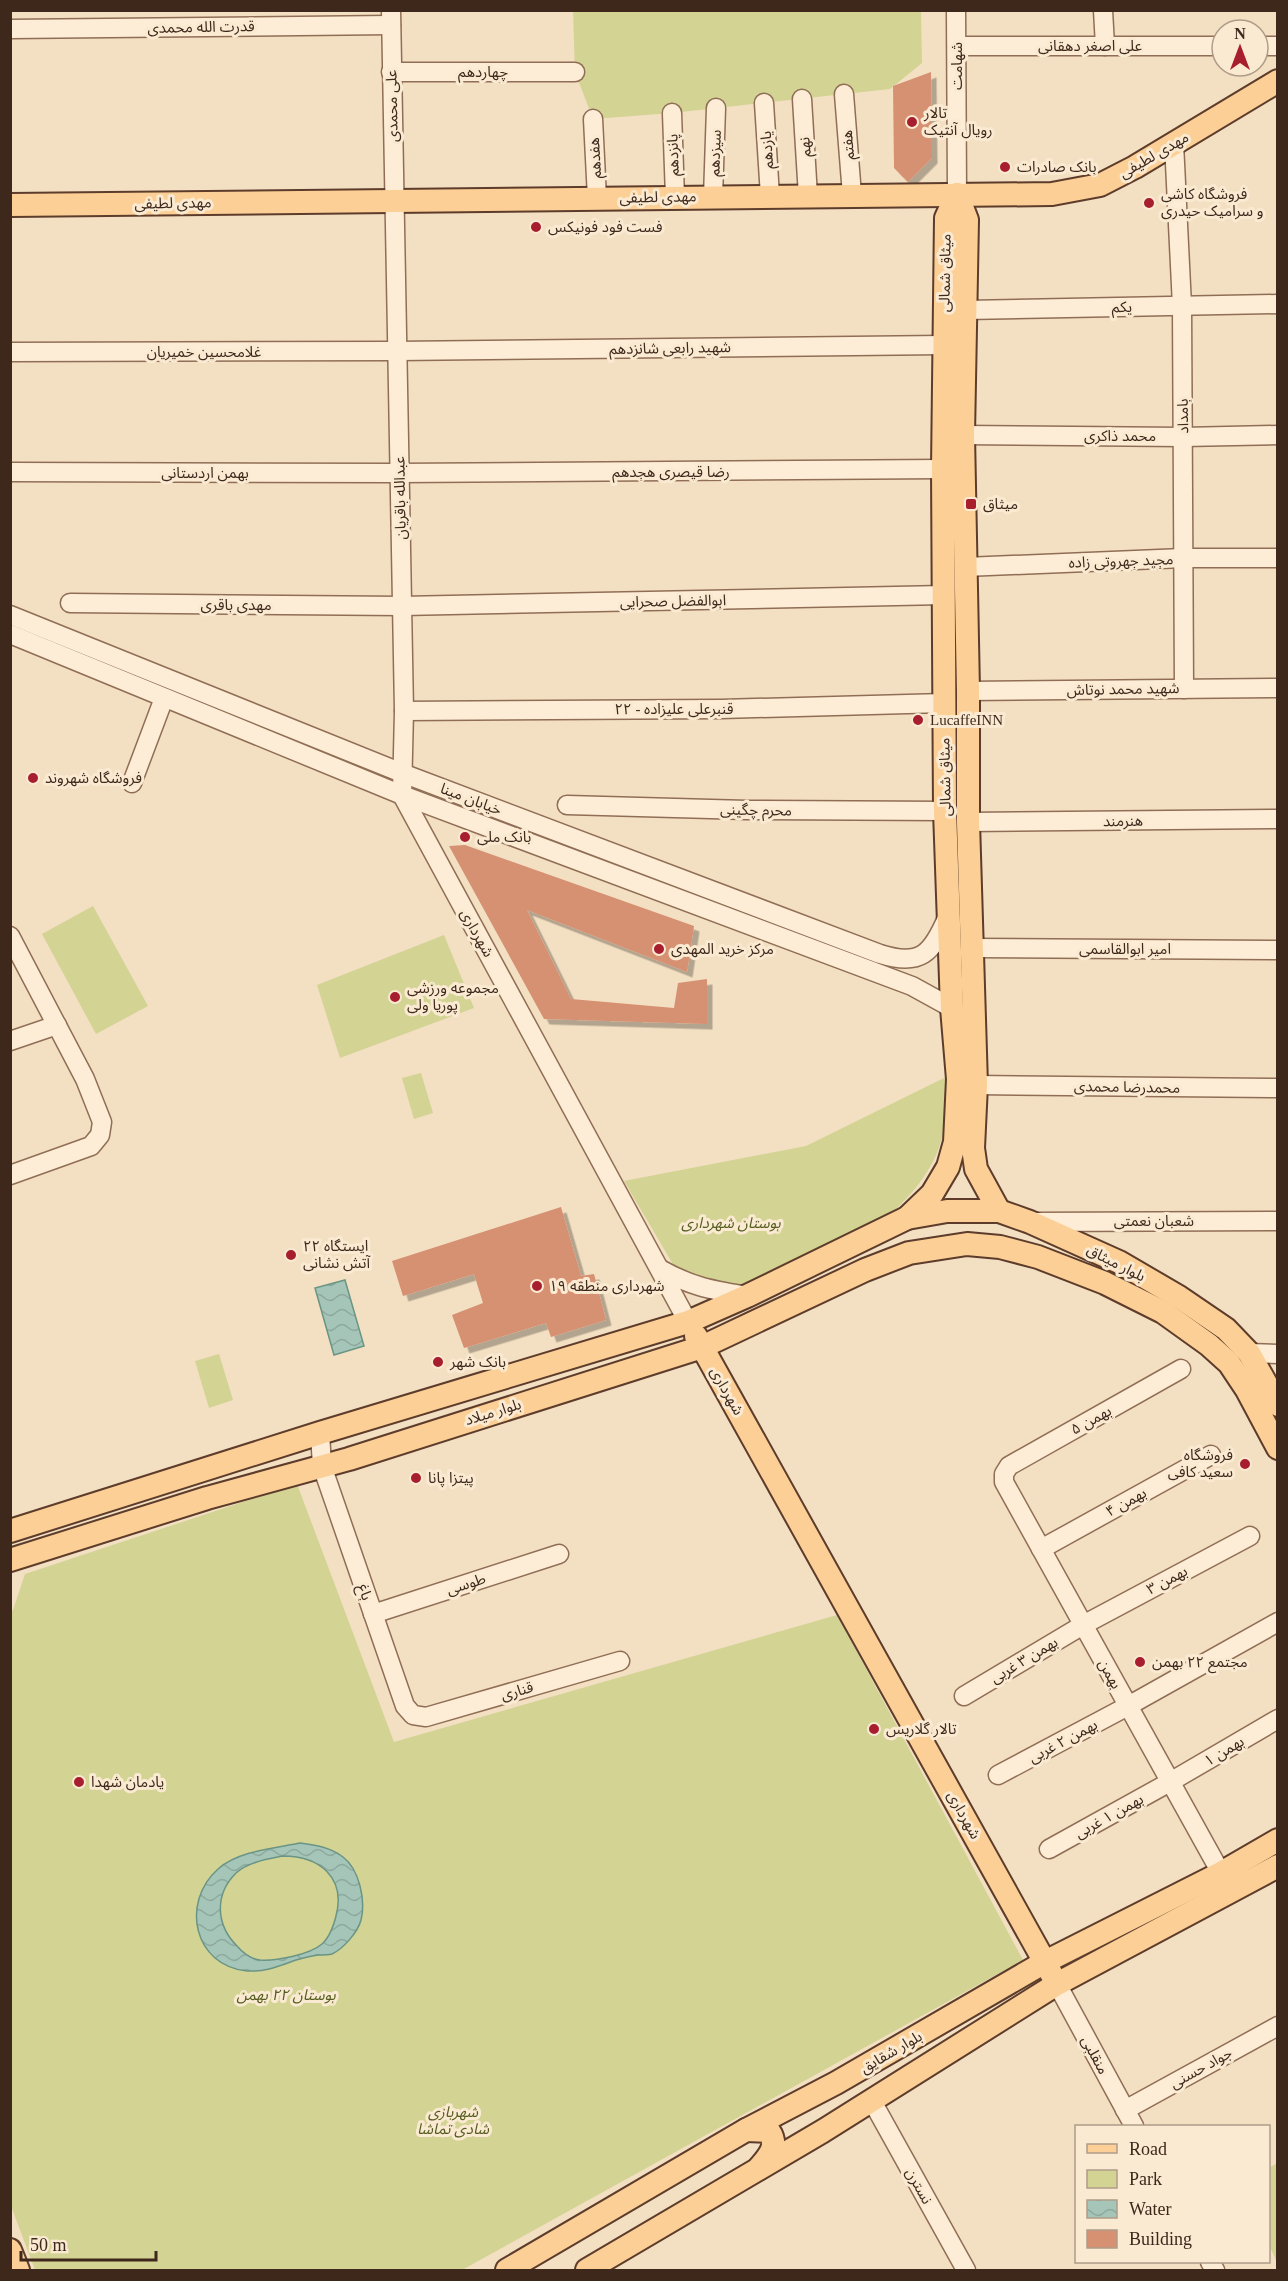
<svg xmlns="http://www.w3.org/2000/svg" width="1288" height="2281" font-family="'Times New Roman','Noto Sans Arabic',serif">
<style>
.green{fill:#d3d394}
.water{fill:url(#water-waves);stroke:#6a9585;stroke-width:1.5;fill-rule:evenodd}
.building{fill:#d69072;filter:url(#shadow)}
.lines{fill:none;stroke-linecap:round;stroke-linejoin:round}
.minor-casing{stroke:#906e56;stroke-width:21}
.major-casing{stroke:#5d3c2b;stroke-width:26}
.minor{stroke:#fdedd6;stroke-width:18}
.major{stroke:#fbcf95;stroke-width:22}
.poi-dot{fill:#a71e2f;stroke:#faead2;stroke-width:2}
.labels{text-anchor:middle;dominant-baseline:central;stroke-width:6;stroke-linejoin:round;paint-order:stroke}
.street-label{font-size:15px;fill:#3e281c;stroke:#faead2}
.poi-label{font-size:15px;fill:#3e281c;stroke:#faead2;text-anchor:start}
.park-label{font-size:15px;font-style:italic;fill:#555d20;stroke:#faead2}
</style>
<defs>
<pattern id="water-waves" width="16" height="10" patternUnits="userSpaceOnUse" patternTransform="scale(1.5)"><rect width="16" height="10" fill="#a4c5b8"/><path d="M0 5q4-4 8 0t8 0" fill="none" stroke="#8ea99e"/></pattern>
<filter id="shadow"><feDropShadow dx="5.5" dy="5.5" stdDeviation="0" flood-color="#0004"/></filter>
</defs>
<rect width="100%" height="100%" fill="#f3dfc1"/>
<!-- green -->
<g class="green">
<polygon points="573,11 921,11 922,63 890,89 672,113 593,119 575,72"/>
<polygon points="93,906 148,1006 96,1034 42,934"/>
<polygon points="444,935 474,1008 340,1058 317,985"/>
<polygon points="421,1073 433,1113 414,1119 402,1078"/>
<path d="M946,1077C945,1095 946,1115 943,1133C936,1170 907,1201 879,1224L740,1287L706,1282L674,1266L624,1181L806,1146Z"/>
<polygon points="219,1354 233,1400 209,1408 195,1361"/>
<polygon points="297,1484 394,1742 837,1615 1023,1960 462,2270 35,2270 11,2206 11,1611 13,1610 25,1574"/>
<polygon points="1277,2163 1277,2262 1269,2245 1269,2168"/>
</g>
<!-- water -->
<g class="water">
<polygon points="345,1280 364,1346 334,1355 315,1288"/>
<path d="M300,1843C315,1845 330,1847 343,1857C359,1869 366,1900 361,1920C358,1932 343,1949 332,1954C328,1955 322,1955 318,1955C310,1956 303,1958 296,1960C279,1966 266,1972 247,1971C194,1966 180,1903 218,1869C238,1851 275,1848 300,1843ZM283,1856C320,1856 346,1878 336,1916C334,1925 329,1938 322,1944C309,1955 276,1961 260,1960C251,1959 243,1953 237,1946C216,1925 214,1895 236,1873C248,1862 268,1859 283,1856Z"/>
</g>
<!-- building -->
<g class="building">
<polygon points="931,72 932,158 908,182 894,168 893,86"/>
<polygon points="465,845 694,926 687,972 527,910 571,999 674,1008 678,983 707,979 707,1024 544,1019 449,846"/>
<polygon points="561,1207 581,1276 594,1274 606,1320 551,1337 546,1323 464,1348 452,1315 483,1303 474,1274 403,1296 392,1261"/>
</g>
<g class="lines">
<defs>
<g id="minor">
<polyline points="391,10 404,711 402,795 688,1322"/>
<polyline points="956,10 957,194"/>
<polyline points="1103,10 1105,46"/>
<polyline points="10,29 391,25"/>
<polyline points="958,46 1222,46"/>
<polyline points="1258,46 1278,46"/>
<polyline points="391,72 575,72"/>
<polyline points="844,94 852,195"/>
<polyline points="802,99 808,196"/>
<polyline points="764,103 770,196"/>
<polyline points="672,113 675,197"/>
<polyline points="593,119 597,198"/>
<polyline points="1174,143 1182,306 1184,689"/>
<polyline points="713,197 716,108"/>
<polyline points="966,310 1278,304"/>
<polyline points="10,352 397,351 943,345"/>
<polyline points="963,435 1183,437 1278,435"/>
<polyline points="10,472 399,473 943,469"/>
<polyline points="965,567 1183,558 1278,558"/>
<polyline points="70,603 402,606 944,595"/>
<path d="M10,615L402,773L880,954C921,967 932,953 947,918"/>
<polyline points="10,634 402,795 912,986 952,1008"/>
<polyline points="968,691 1278,688"/>
<polyline points="404,711 721,709 944,703"/>
<polyline points="132,783 164,698"/>
<polyline points="567,805 747,810 945,811"/>
<polyline points="968,822 1278,819"/>
<polyline points="10,936 85,1079 102,1122 100,1135 91,1146 10,1175"/>
<polyline points="973,948 1278,950"/>
<polyline points="10,1041 57,1025"/>
<polyline points="976,1085 1278,1088"/>
<polyline points="1033,1222 1278,1221"/>
<path d="M660,1269C692,1287 712,1290 747,1296"/>
<polyline points="1249,1353 1278,1354"/>
<polyline points="1181,1369 1009,1466 1004,1474 1004,1482 1221,1873"/>
<polyline points="320,1433 322,1466 405,1706 413,1715 426,1717 620,1661"/>
<polyline points="1041,1549 1211,1455"/>
<polyline points="373,1614 559,1554"/>
<polyline points="964,1696 1083,1625 1250,1536"/>
<polyline points="998,1775 1128,1706 1278,1622"/>
<polyline points="1049,1849 1170,1782 1278,1719"/>
<polyline points="1057,1984 1134,2126"/>
<polyline points="872,2101 966,2270"/>
<polyline points="1125,2110 1278,2026"/>
<polyline points="1210,2262 1215,2270"/>
</g>
<g id="major">
<polyline points="957,194 967,220 963,435 968,691 968,822 976,1085 973,1148 976,1169 999,1211"/>
<polyline points="10,205 1052,194 1100,185 1135,167 1278,81"/>
<polyline points="907,1218 932,1194 948,1167 955,1142 958,1079 952,1008 945,811 943,469 946,218 957,194"/>
<polyline points="696,1336 1052,1975"/>
<polyline points="10,1531 320,1433 688,1322 747,1296 907,1218 947,1211 999,1211 1030,1222 1119,1262 1179,1297 1226,1329 1249,1353 1278,1405"/>
<polyline points="10,1560 207,1498 349,1459 702,1347 865,1270 909,1253 967,1244 1000,1247 1038,1257 1105,1283 1163,1312 1209,1345 1229,1363 1247,1390 1278,1448"/>
<path d="M746,2130L769,2131C779,2146 769,2156 759,2168"/>
<polyline points="10,2250 18,2270"/>
<polyline points="507,2270 746,2130 836,2083 1045,1962 1221,1873 1278,1840"/>
<polyline points="587,2270 823,2131 1057,1984 1278,1866"/>
</g>
</defs>
<!-- minor casing -->
<use href="#minor" class="minor-casing"/>
<!-- major casing -->
<use href="#major" class="major-casing"/>
<!-- minor -->
<use href="#minor" class="minor"/>
<!-- major -->
<use href="#major" class="major"/>
</g>
<!-- markers -->
<g class="poi-dot">
<circle cx="912" cy="122" r="6"/>
<circle cx="1005" cy="167" r="6"/>
<circle cx="1149" cy="203" r="6"/>
<circle cx="536" cy="227" r="6"/>
<rect x="965" y="498" width="12" height="12" rx="3"/>
<circle cx="918" cy="720" r="6"/>
<circle cx="33" cy="778" r="6"/>
<circle cx="465" cy="837" r="6"/>
<circle cx="659" cy="949" r="6"/>
<circle cx="395" cy="997" r="6"/>
<circle cx="291" cy="1255" r="6"/>
<circle cx="537" cy="1286" r="6"/>
<circle cx="438" cy="1362" r="6"/>
<circle cx="1245" cy="1464" r="6"/>
<circle cx="416" cy="1478" r="6"/>
<circle cx="1140" cy="1662" r="6"/>
<circle cx="874" cy="1729" r="6"/>
<circle cx="79" cy="1782" r="6"/>
</g>
<g class="labels">
<!-- street labels -->
<g class="street-label">
<text transform="translate(201 27) rotate(-1)">قدرت الله محمدی</text>
<text x="1090" y="46">علی اصغر دهقانی</text>
<text transform="translate(957 66) rotate(-90)">شهامت</text>
<text x="483" y="72">چهاردهم</text>
<text transform="translate(392 106) rotate(-91)">علی محمدی</text>
<text transform="translate(848 145) rotate(-95)">هفتم</text>
<text transform="translate(805 147) rotate(-94)">نهم</text>
<text transform="translate(767 150) rotate(-94)">یازدهم</text>
<text transform="translate(715 153) rotate(-88)">سیزدهم</text>
<text transform="translate(673 155) rotate(-92)">پانزدهم</text>
<text transform="translate(1154 155) rotate(-30)">مهدی لطیفی</text>
<text transform="translate(595 158) rotate(-93)">هفدهم</text>
<text transform="translate(658 197) rotate(-1)">مهدی لطیفی</text>
<text transform="translate(173 203) rotate(-1)">مهدی لطیفی</text>
<text transform="translate(945 273) rotate(-89)">میثاق شمالی</text>
<text transform="translate(1122 307) rotate(-1)">یکم</text>
<text transform="translate(670 348) rotate(-1)">شهید رابعی شانزدهم</text>
<text x="204" y="352">غلامحسین خمیریان</text>
<text transform="translate(1183 416) rotate(-91)">بامداد</text>
<text x="1120" y="436">محمد ذاکری</text>
<text x="671" y="472">رضا قیصری هجدهم</text>
<text x="205" y="473">بهمن اردستانی</text>
<text transform="translate(400 498) rotate(-91)">عبدالله باقریان</text>
<text transform="translate(1121 561) rotate(-2)">مجید جهروتی زاده</text>
<text transform="translate(673 601) rotate(-1)">ابوالفضل صحرایی</text>
<text x="236" y="605">مهدی باقری</text>
<text transform="translate(1123 689) rotate(-1)">شهید محمد نوتاش</text>
<text x="674" y="709">قنبرعلی علیزاده - ۲۲</text>
<text transform="translate(945 777) rotate(-91)">میثاق شمالی</text>
<text transform="translate(471 799) rotate(21)">خیابان مینا</text>
<text transform="translate(756 810) rotate(1)">محرم چگینی</text>
<text transform="translate(1123 821) rotate(-1)">هنرمند</text>
<text transform="translate(477 933) rotate(61)">شهرداری</text>
<text x="1125" y="949">امیر ابوالقاسمی</text>
<text transform="translate(1127 1087) rotate(1)">محمدرضا محمدی</text>
<text x="1154" y="1221">شعبان نعمتی</text>
<text transform="translate(1116 1263) rotate(27)">بلوار میثاق</text>
<text transform="translate(727 1391) rotate(61)">شهرداری</text>
<text transform="translate(493 1412) rotate(-17)">بلوار میلاد</text>
<text transform="translate(1091 1420) rotate(-29)">بهمن ۵</text>
<text transform="translate(1126 1502) rotate(-29)">بهمن ۴</text>
<text transform="translate(1167 1580) rotate(-28)">بهمن ۳</text>
<text transform="translate(466 1584) rotate(-18)">طوسی</text>
<text transform="translate(365 1592) rotate(71)">باغ</text>
<text transform="translate(1024 1660) rotate(-31)">بهمن ۳ غربی</text>
<text transform="translate(1110 1674) rotate(61)">بهمن</text>
<text transform="translate(517 1691) rotate(-16)">قناری</text>
<text transform="translate(1063 1741) rotate(-28)">بهمن ۲ غربی</text>
<text transform="translate(1224 1751) rotate(-31)">بهمن ۱</text>
<text transform="translate(964 1815) rotate(61)">شهرداری</text>
<text transform="translate(1109 1816) rotate(-29)">بهمن ۱ غربی</text>
<text transform="translate(891 2052) rotate(-30)">بلوار شقایق</text>
<text transform="translate(1095 2055) rotate(62)">منقلبی</text>
<text transform="translate(1201 2068) rotate(-29)">جواد حسنی</text>
<text transform="translate(919 2186) rotate(61)">نسترن</text>
</g>
<!-- poi labels -->
<g class="poi-label">
<text x="924" y="113">تالار<tspan x="924" dy="17">رویال آنتیک</tspan></text>
<text x="1017" y="167">بانک صادرات</text>
<text x="1161" y="194">فروشگاه کاشی<tspan x="1161" dy="17">و سرامیک حیدری</tspan></text>
<text x="548" y="227">فست فود فونیکس</text>
<text x="983" y="504">میثاق</text>
<text x="930" y="720">LucaffeINN</text>
<text x="45" y="778">فروشگاه شهروند</text>
<text x="477" y="837">بانک ملی</text>
<text x="671" y="949">مرکز خرید المهدی</text>
<text x="407" y="988">مجموعه ورزشی<tspan x="407" dy="17">پوریا ولی</tspan></text>
<text x="303" y="1246">ایستگاه ۲۲<tspan x="303" dy="17">آتش نشانی</tspan></text>
<text x="549" y="1286">شهرداری منطقه ۱۹</text>
<text x="450" y="1362">بانک شهر</text>
<text x="1233" y="1455" text-anchor="end">فروشگاه<tspan x="1233" dy="17">سعید کافی</tspan></text>
<text x="428" y="1478">پیتزا پانا</text>
<text x="1152" y="1662">مجتمع ۲۲ بهمن</text>
<text x="886" y="1729">تالار گلاریس</text>
<text x="91" y="1782">یادمان شهدا</text>
</g>
<!-- park labels -->
<g class="park-label">
<text x="731" y="1223">بوستان شهرداری</text>
<text x="286" y="1995">بوستان ۲۲ بهمن</text>
<text x="453" y="2112">شهربازی<tspan x="453" dy="17">شادی تماشا</tspan></text>
</g>
</g>
<!-- border -->
<rect width="1288" height="2281" fill="none" stroke="#3e281c" stroke-width="24"/>
<!-- legend -->
<rect x="1075" y="2125" width="195" height="138" fill="#faead2" stroke="#af9c89" stroke-width="1.5"/>
<rect x="1087" y="2144" width="30" height="9" fill="#fbcf95" stroke="#af9c89" stroke-width="1.5"/>
<text x="1129" y="2155" font-size="18" fill="#3e281c">Road</text>
<rect x="1087" y="2170" width="30" height="18" fill="#d3d394" stroke="#af9c89" stroke-width="1.5"/>
<text x="1129" y="2185" font-size="18" fill="#3e281c">Park</text>
<rect x="1087" y="2200" width="30" height="18" fill="url(#water-waves)" stroke="#af9c89" stroke-width="1.5"/>
<text x="1129" y="2215" font-size="18" fill="#3e281c">Water</text>
<rect x="1087" y="2230" width="30" height="18" fill="#d69072" stroke="#af9c89" stroke-width="1.5"/>
<text x="1129" y="2245" font-size="18" fill="#3e281c">Building</text>
<!-- north arrow -->
<g transform="translate(1240 48)"><circle r="28" fill="#faead2" stroke="#af9c89" stroke-width="1.5"/>
<path d="M0-4.5L10 22L0 15L-10 22Z" fill="#a71e2f"/>
<text y="-9" font-size="16" font-weight="bold" text-anchor="middle" fill="#3e281c">N</text>
</g>
<!-- scale -->
<path d="M21 2251v9h135v-9" fill="none" stroke="#3e281c" stroke-width="3"/>
<text x="30" y="2251" font-size="18" fill="#3e281c" stroke="#faead2" stroke-width="4.5" paint-order="stroke">50 m</text>
</svg>
